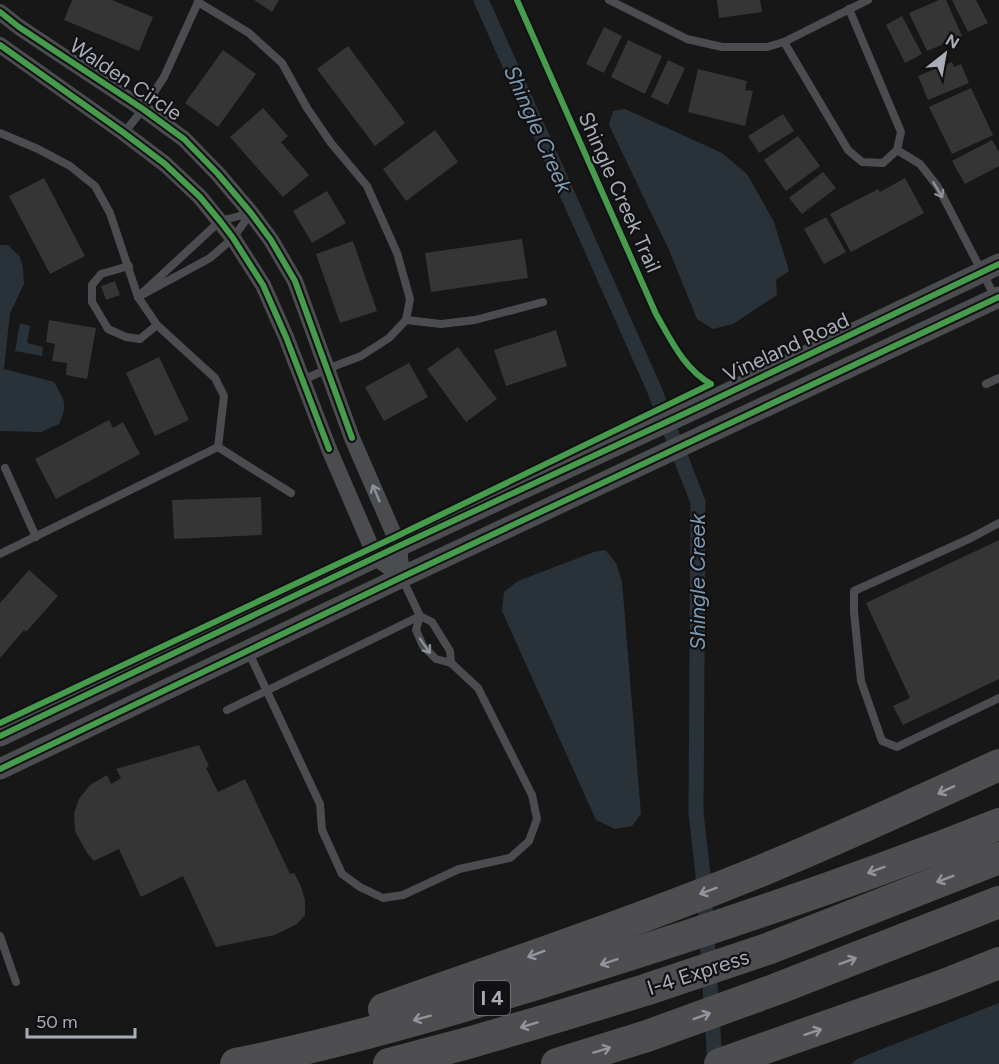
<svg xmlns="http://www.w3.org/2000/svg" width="999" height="1064" font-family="Figtree,sans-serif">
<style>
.water{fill:#2a3239}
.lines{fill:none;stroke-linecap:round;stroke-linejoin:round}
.canal{stroke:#2a3239;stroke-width:15}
.building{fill:#353536}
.service{stroke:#4b4c50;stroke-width:8}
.minor{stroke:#4b4c50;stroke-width:16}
.tertiary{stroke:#4b4c50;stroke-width:21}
.motorway{stroke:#4e4e51;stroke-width:32}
.cycleway-casing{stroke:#111113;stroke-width:10}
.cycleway{stroke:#469c4c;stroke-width:6}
.oneway{stroke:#8c9099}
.oneway2{stroke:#92959e}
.labels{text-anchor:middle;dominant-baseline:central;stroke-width:4.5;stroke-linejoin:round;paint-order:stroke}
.shield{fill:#111113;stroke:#7b7e86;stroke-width:1.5}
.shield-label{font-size:20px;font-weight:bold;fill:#a8adb8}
.street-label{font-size:21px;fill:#a8adb8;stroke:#111113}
.water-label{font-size:22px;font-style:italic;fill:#7f9bb3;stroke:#111113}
</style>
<rect width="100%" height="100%" fill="#171717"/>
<!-- water -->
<g class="water">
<polygon points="625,109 722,153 747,174 774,222 789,271 776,280 777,295 733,324 713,329 697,319 669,250 609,125 613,111"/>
<path d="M0,245H8L20,257L23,269L24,284L10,313L4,369L54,382C65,402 68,403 59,424L41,432L0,431Z"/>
<polygon points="20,323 30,326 27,343 43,347 42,356 15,351"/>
<polygon points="605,550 616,563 622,582 641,814 632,826 615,829 596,820 502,611 504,592 518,581 594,552"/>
<polygon points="999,1003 999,1064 851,1064 857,1059"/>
</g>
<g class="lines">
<!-- canal -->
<polyline class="canal" points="481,0 654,389 698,502 696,812 703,875 715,1064"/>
</g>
<!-- building -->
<g class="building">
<polygon points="72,0 112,0 153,17 139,51 64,20"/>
<polygon points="254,0 279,0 272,12"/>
<polygon points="717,0 760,0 762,12 719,18"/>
<polygon points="939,0 946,0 962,36 927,51 909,13"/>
<polygon points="952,0 976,0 988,23 968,32"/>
<polygon points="902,16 922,54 905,63 886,25"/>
<polygon points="604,27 622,36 604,73 586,64"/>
<polygon points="628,40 662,56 645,94 611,77"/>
<polygon points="348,46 405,123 375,146 317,69"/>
<polygon points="223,50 256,74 218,127 185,103"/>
<polygon points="668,60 685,68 668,105 651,97"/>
<polygon points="952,62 954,67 961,64 969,83 928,100 918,76"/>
<polygon points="698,69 747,81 745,90 753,91 745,126 688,112"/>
<polygon points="971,88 993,135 952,154 929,107"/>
<polygon points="263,108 288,136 281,142 309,175 283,197 230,137"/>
<polygon points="783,114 794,131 759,153 748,136"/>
<polygon points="435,130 458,162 406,201 383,169"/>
<polygon points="798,136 820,166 786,191 764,160"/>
<polygon points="992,140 999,152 999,166 965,184 952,161"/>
<polygon points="823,172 836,188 802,214 789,198"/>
<polygon points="44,178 85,256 50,274 9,196"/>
<polygon points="905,178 924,213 851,252 830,214 878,189 880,192"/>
<polygon points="327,191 346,223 312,243 293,211"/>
<polygon points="826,217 846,252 824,264 804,229"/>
<polygon points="522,239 528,278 431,292 425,253"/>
<polygon points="353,241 377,311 340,323 316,254"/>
<polygon points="115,281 120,295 106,300 101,286"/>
<polygon points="49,320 96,328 87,379 66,375 67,363 52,361 55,344 46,342"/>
<polygon points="556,330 567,366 506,386 494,350"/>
<polygon points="458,347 497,399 466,422 427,369"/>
<polygon points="159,357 189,420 155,436 126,373"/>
<polygon points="409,363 428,397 384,421 365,387"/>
<polygon points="109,420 113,428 123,422 140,454 56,499 35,459"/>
<polygon points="261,497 262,535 174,539 172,500"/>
<polygon points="999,540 999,679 903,725 893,706 910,698 866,603"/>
<polygon points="29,570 58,596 26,632 24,630 0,658 0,603"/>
<polygon points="199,745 209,766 206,768 218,792 245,779 290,874 294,873 300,884 305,900 305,915 297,924 275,935 216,947 183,876 141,897 119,849 94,861 87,853 75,831 74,813 79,799 90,785 107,775 111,784 121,778 116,769"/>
</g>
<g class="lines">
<!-- service -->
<g class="service">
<polyline points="609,0 687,39 722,47 767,47 784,42 868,0"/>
<polyline points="198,2 249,33 282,63 307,108 331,143 367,186 397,253 410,299 406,320 389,338 361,356 327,369 303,380"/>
<polyline points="784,42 848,150 862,162 883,163 897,150 901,132 849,9"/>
<polyline points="0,133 38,149 70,166 95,186 110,213 138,297 157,325 215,378 224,396 218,447 0,554"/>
<polyline points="124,133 143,109 164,77 199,0"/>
<polyline points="897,150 920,164 938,187 996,299"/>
<polygon points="251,213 233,238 210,258 138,297 220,221"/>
<polyline points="129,266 101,274 92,285 92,302 108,329 126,337 140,339 157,325"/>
<polyline points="406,320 441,324 475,320 543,302"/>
<polyline points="986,384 999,378"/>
<polyline points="218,447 291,493"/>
<polyline points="5,468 36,537"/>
<polyline points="999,523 971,538 854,591 854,612 861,681 882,741 897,747 999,698"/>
<polyline points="402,578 420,616 432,622 450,651 451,663"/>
<polyline points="248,651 320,804 322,830 342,874 360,887 383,898 403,895 459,869 510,858 529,841 537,819 532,795 478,688 451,663 436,659 423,646 416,630 420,616"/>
<polyline points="227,710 420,616"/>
<polyline points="0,936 16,982"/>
</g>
<!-- minor -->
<g class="minor">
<polyline points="0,12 19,27 55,51 143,109 184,139 218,174 251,213 271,240 295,281 352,438 399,546 402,577"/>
<polyline points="0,45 124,133 165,164 200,197 233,238 263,285 286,337 329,449 376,558 402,577"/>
</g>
<!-- tertiary -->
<g class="tertiary">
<polyline points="0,736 399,546 701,406 999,264"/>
<polyline points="0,769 402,577 999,297"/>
</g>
<!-- motorway -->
<g class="motorway">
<path d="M384,1009C510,964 638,921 763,870C843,837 921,801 999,765"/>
<path d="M236,1064C359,1039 480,1002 600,964C734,922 868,876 999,824"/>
<polyline points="389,1064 468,1043 550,1019 645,990 770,948 999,858"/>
<polyline points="557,1064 647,1036 774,990 999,902"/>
<polyline points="720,1064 941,986 999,963"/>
</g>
<defs>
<g id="cycleway">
<path d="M517,0L656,314C671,340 684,369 711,384"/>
<polyline points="0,12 19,27 55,51 143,109 184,139 218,174 251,213 271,240 295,281 352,438"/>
<polyline points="0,45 124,133 165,164 200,197 220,221 233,238 263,285 286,337 329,449"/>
<polyline points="0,723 395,537 711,384"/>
<polyline points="0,736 399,546 701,406 999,264"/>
<polyline points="0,769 402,577 999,297"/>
</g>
</defs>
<!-- cycleway casing -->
<use href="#cycleway" class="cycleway-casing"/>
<!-- cycleway -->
<use href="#cycleway" class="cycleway"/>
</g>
<!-- one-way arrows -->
<defs><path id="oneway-shaft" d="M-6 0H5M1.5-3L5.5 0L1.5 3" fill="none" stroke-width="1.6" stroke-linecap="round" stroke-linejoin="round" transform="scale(1.5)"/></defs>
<g class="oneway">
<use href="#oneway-shaft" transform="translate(938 190) rotate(59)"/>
<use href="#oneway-shaft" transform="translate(376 493) rotate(-113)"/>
<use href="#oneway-shaft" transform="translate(425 646) rotate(55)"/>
</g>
<g class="oneway2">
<use href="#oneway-shaft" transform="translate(946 790) rotate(155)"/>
<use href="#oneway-shaft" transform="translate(876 870) rotate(160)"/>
<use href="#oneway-shaft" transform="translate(945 879) rotate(159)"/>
<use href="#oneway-shaft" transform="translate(708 891) rotate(159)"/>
<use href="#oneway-shaft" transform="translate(536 954) rotate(160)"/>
<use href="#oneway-shaft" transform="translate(848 961) rotate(-21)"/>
<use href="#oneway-shaft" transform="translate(609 962) rotate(162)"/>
<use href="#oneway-shaft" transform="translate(702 1016) rotate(-20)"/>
<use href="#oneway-shaft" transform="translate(422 1018) rotate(165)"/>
<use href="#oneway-shaft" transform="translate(529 1025) rotate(163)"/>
<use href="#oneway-shaft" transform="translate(813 1032) rotate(-19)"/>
<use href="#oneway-shaft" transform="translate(602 1050) rotate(-17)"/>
</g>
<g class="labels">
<!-- shield labels -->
<rect class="shield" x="474" y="981" width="36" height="34" rx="4.5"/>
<g class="shield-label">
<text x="492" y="998">I 4</text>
</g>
<!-- street labels -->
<g class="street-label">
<text transform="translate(126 79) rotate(34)">Walden Circle</text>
<text transform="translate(620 192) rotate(66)">Shingle Creek Trail</text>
<text transform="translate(786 347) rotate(-25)">Vineland Road</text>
<text transform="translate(698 972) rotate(-18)">I-4 Express</text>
</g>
<!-- water labels -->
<g class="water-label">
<text transform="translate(538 129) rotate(66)">Shingle Creek</text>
<text transform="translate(697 582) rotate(-90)">Shingle Creek</text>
</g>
</g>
<!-- north arrow -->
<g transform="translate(945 54) rotate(31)" stroke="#111113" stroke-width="4.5" paint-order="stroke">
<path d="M0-4.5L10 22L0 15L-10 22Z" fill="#a8adb8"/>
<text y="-9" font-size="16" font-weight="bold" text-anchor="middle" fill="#a8adb8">N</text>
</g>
<!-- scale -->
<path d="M27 1028v9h108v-9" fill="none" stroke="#a8adb8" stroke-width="3"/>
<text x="36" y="1028" font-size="18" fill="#a8adb8" stroke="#111113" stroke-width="4.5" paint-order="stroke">50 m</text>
</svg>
